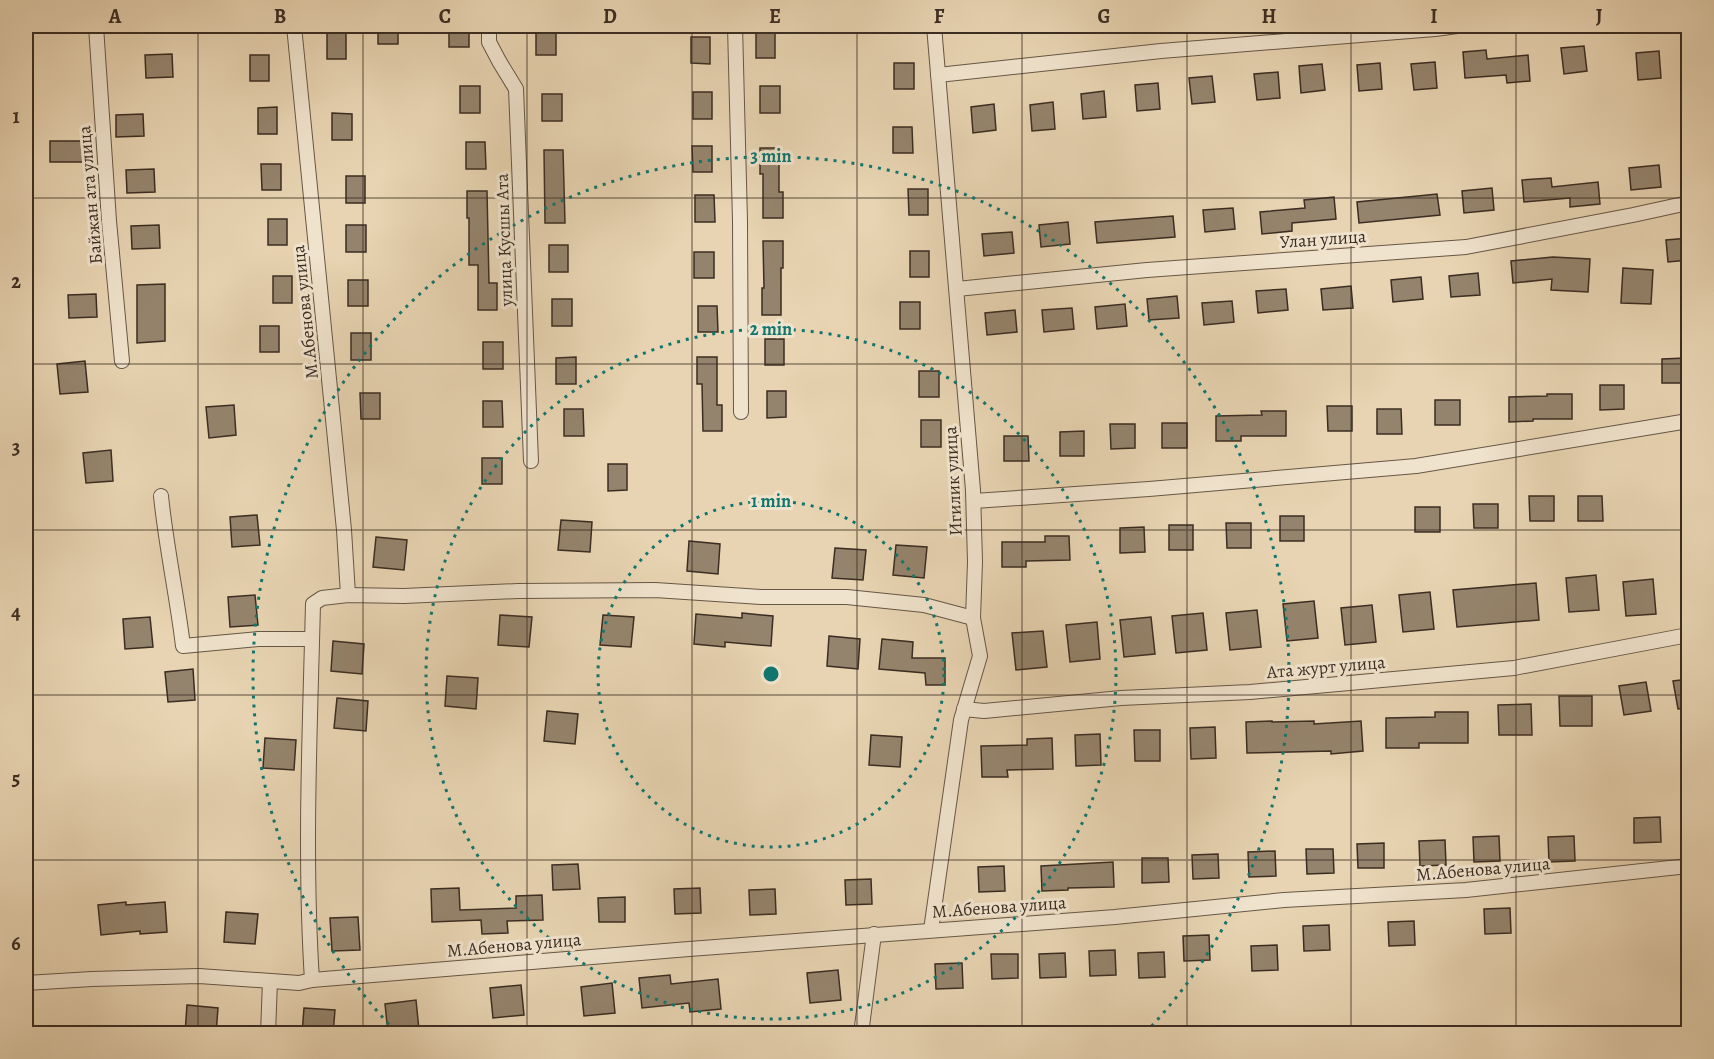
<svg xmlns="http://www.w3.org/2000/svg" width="1714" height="1059" font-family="Alegreya,serif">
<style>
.building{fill:#95846d;stroke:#3b2d22;stroke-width:1.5}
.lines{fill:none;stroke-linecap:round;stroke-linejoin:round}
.minor-casing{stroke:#665746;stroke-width:16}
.minor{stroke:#f0e3cd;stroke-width:14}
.grid{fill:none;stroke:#3b2d22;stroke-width:1.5;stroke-opacity:0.55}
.ring{fill:none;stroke:#0f766e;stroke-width:3;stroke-dasharray:3 6}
.labels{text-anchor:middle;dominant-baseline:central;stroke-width:6;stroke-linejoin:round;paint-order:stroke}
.street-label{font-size:18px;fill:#3b2d22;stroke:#f0e3cd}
.centre{fill:#0f766e;stroke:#f0e3cd;stroke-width:3}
.ring-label{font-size:18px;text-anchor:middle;font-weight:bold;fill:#0f766e;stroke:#f0e3cd;stroke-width:6;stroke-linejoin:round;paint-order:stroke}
.neatline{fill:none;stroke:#3b2d22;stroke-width:2}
.grid-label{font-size:20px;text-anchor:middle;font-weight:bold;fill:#3b2d22}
</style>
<rect width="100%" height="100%" fill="#e8d4b2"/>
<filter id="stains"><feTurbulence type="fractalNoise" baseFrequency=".00333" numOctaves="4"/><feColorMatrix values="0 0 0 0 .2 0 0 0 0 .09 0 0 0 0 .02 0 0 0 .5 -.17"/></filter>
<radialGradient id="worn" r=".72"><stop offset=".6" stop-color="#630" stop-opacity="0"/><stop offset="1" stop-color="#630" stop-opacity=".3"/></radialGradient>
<!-- building -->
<g class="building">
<rect x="378" y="26" width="20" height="18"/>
<rect x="449" y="26" width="20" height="21"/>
<rect x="536" y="28" width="20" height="27"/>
<rect x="327" y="32" width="19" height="27"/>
<rect x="756" y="32" width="19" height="26"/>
<polygon points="691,37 710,37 710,64 691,63"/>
<polygon points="1584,46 1587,71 1564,74 1561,48"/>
<polygon points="1486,50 1487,59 1528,55 1530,81 1507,83 1506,75 1465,78 1463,52"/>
<polygon points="1659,51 1661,78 1638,80 1636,53"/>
<polygon points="172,54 173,77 146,78 145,55"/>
<rect x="250" y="55" width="19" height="26"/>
<polygon points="1435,62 1437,88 1414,90 1411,64"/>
<rect x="894" y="63" width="20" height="26"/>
<polygon points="1380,63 1382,89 1359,91 1357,65"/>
<polygon points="1322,64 1325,90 1301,93 1299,66"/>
<polygon points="1278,72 1280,98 1257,100 1254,74"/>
<polygon points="1212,76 1215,102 1192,104 1189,78"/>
<polygon points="1158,83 1160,109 1137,111 1135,85"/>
<rect x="460" y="86" width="20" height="27"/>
<rect x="760" y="86" width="20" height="27"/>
<polygon points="1104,91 1106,117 1083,119 1081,94"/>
<rect x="693" y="92" width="19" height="27"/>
<rect x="542" y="94" width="20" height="27"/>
<polygon points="1053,102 1055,129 1032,131 1030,105"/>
<polygon points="994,104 996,130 973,133 971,107"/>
<polygon points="277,107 277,134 258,134 258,108"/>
<polygon points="332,113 352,114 352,140 332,140"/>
<polygon points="143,114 144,136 116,137 116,115"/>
<polygon points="893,127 912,127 913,153 893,153"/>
<rect x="50" y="141" width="37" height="21"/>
<polygon points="466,142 485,142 486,169 466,169"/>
<polygon points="692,146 712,146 712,172 693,172"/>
<polygon points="760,148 779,148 779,192 783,192 783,218 763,218 763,174 760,174"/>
<polygon points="544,150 563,150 565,223 545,223"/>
<polygon points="261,164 281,164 281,190 262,190"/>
<polygon points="1659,165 1661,187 1631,190 1629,168"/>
<polygon points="154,169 155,192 127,193 126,170"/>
<rect x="346" y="176" width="19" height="27"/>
<polygon points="1551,178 1552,187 1598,182 1600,204 1570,207 1570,198 1524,202 1522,180"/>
<polygon points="1492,188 1494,210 1464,213 1462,191"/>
<polygon points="908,189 928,189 928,215 909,215"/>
<polygon points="467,191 487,191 489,283 497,283 497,310 478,310 478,265 469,265 469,218 467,218"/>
<polygon points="1437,194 1440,215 1359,223 1357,202"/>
<polygon points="695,195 714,195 715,222 695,222"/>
<polygon points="1334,197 1336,219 1292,223 1292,231 1262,234 1260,212 1305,208 1304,200"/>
<polygon points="1233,208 1235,229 1205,232 1203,210"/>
<polygon points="1173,216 1175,237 1097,243 1095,222"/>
<rect x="268" y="219" width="19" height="26"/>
<polygon points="1068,222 1070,244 1041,247 1039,225"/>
<polygon points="159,225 160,248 132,249 131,226"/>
<rect x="346" y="225" width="20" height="27"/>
<polygon points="1012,232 1014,253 984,256 982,234"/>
<polygon points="1689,238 1689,260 1668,262 1666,240"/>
<polygon points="763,241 783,241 783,268 781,268 781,315 762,315 762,288 764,288"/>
<rect x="549" y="245" width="19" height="27"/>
<rect x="910" y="251" width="19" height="26"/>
<rect x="694" y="252" width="20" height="26"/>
<polygon points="1553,257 1590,259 1588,292 1551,290 1552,279 1513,283 1511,261"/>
<polygon points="1623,268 1653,270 1651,304 1621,303"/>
<polygon points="1478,273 1480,295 1451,297 1449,276"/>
<rect x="273" y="276" width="19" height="27"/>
<polygon points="1421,277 1423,299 1393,302 1391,280"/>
<rect x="348" y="280" width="20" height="26"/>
<polygon points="165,284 165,341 137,343 137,285"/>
<polygon points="1351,286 1353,308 1323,310 1321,289"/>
<polygon points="1286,289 1288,310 1258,313 1256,291"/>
<polygon points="96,294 97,317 69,318 68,295"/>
<polygon points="1177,296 1179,318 1149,320 1147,299"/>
<rect x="552" y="299" width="20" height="27"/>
<polygon points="1232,301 1234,322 1204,325 1202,303"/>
<rect x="900" y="302" width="20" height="27"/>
<polygon points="1125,304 1127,326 1097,329 1095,307"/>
<polygon points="698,306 717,306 718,332 698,332"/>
<polygon points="1072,308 1074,329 1044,332 1042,310"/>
<polygon points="1015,310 1017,332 987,335 985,313"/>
<rect x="260" y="326" width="19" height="26"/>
<rect x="351" y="333" width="20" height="27"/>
<rect x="765" y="339" width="19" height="26"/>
<rect x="483" y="342" width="20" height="27"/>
<polygon points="576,357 576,384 556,384 556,358"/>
<polygon points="697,357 717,357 717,405 722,405 722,431 703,431 702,384 697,384"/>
<polygon points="1686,358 1687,383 1662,383 1662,359"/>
<polygon points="85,361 88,392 60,394 57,364"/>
<rect x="919" y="371" width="20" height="26"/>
<polygon points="1600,385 1624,385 1624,409 1600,410"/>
<polygon points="767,391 786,391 786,417 767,418"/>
<polygon points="360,393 380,393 380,419 361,419"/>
<polygon points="1547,394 1572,394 1572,419 1533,419 1533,421 1509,422 1509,397 1547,396"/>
<rect x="1435" y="400" width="25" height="25"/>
<polygon points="483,401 502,401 503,427 483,427"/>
<polygon points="234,405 236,435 209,438 206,407"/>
<polygon points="1327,406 1352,406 1352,431 1328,431"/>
<polygon points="564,409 583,409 584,436 564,436"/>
<polygon points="1377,409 1401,409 1402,434 1377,434"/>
<polygon points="1261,411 1286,411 1286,436 1241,436 1241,441 1216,441 1216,416 1262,415"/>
<rect x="921" y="420" width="20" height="27"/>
<rect x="1162" y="423" width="25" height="25"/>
<polygon points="1110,424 1135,424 1135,448 1111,449"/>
<polygon points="1084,431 1084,456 1060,456 1060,432"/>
<polygon points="1004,436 1028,436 1029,461 1004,461"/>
<polygon points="111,450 113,481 86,483 83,453"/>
<rect x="482" y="458" width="20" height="26"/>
<polygon points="608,464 627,464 627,490 608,491"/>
<polygon points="1529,496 1554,496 1554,521 1530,521"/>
<polygon points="1578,496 1602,496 1603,521 1578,521"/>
<polygon points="1473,504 1498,504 1498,528 1474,528"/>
<rect x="1415" y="507" width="25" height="25"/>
<polygon points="257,515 260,545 232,547 230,517"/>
<rect x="1280" y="516" width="24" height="25"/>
<polygon points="561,520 592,522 590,552 558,550"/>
<polygon points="1226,523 1251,523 1251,548 1227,548"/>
<rect x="1169" y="525" width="24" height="25"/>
<polygon points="1144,527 1145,552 1120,553 1120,528"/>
<polygon points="1045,536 1069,536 1070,560 1026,561 1026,567 1002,567 1002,542 1045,542"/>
<polygon points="376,537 407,540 404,570 373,567"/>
<polygon points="689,541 720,544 718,574 687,571"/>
<polygon points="896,545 927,547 924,578 893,575"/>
<polygon points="835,548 866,550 863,580 832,578"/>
<polygon points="1596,575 1599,610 1569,612 1566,578"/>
<polygon points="1653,579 1656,614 1626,616 1623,582"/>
<polygon points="1536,583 1539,620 1457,627 1453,590"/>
<polygon points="1430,592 1434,629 1403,632 1399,595"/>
<polygon points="255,595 258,625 230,627 228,597"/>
<polygon points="1314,601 1318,638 1287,641 1283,604"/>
<polygon points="1372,605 1376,642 1345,645 1341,608"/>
<polygon points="1257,610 1261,647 1230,650 1226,613"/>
<polygon points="742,613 773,616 771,646 725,642 725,647 694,644 696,614 742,618"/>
<polygon points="1203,613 1207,650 1176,653 1172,616"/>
<polygon points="500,615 532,617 529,647 498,645"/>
<polygon points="603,615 634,617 631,647 600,645"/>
<polygon points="150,617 153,647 125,649 123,619"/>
<polygon points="1151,617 1155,654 1124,657 1120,620"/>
<polygon points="1097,622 1100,659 1070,662 1066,625"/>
<polygon points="1043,631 1047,667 1016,670 1012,633"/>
<polygon points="829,636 860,639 858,669 827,666"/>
<polygon points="882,639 913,642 912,658 945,658 945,685 926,685 925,673 879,669"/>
<polygon points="333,641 364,644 362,674 331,671"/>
<polygon points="193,669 195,700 168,702 165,672"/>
<polygon points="447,676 478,678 476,709 445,706"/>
<polygon points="1689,679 1689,708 1678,709 1673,681"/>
<polygon points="1646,682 1651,711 1624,715 1619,686"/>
<polygon points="1559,696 1592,696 1592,726 1560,726"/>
<polygon points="337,698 368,701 366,731 334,728"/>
<polygon points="1531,704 1532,735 1499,735 1498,705"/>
<polygon points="547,711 578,714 575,744 544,741"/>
<polygon points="1435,712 1468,712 1468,743 1419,743 1419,748 1386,748 1386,718 1435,717"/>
<polygon points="1272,721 1272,722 1314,721 1314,724 1361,721 1363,751 1331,754 1331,751 1247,753 1246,722"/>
<polygon points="1215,727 1216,758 1191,759 1190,728"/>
<polygon points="1134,730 1160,730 1160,761 1135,761"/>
<polygon points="1100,734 1101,765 1076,766 1075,735"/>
<polygon points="871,735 902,737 900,767 869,765"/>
<polygon points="265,738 296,740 294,770 263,768"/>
<polygon points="1052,738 1053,769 1007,770 1008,777 982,777 981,746 1027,745 1027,739"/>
<polygon points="1660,817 1661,842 1634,843 1634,818"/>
<polygon points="1499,836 1500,861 1474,862 1473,837"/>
<polygon points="1574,836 1575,861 1549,862 1548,837"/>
<polygon points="1445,840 1446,865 1420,866 1419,841"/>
<polygon points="1384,843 1384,868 1358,868 1357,844"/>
<polygon points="1306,849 1333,849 1334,873 1307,874"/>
<polygon points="1275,851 1276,876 1249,877 1248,852"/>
<polygon points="1218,854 1219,878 1193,879 1192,855"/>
<polygon points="1142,858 1168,858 1169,882 1142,883"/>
<polygon points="1113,862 1114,887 1068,888 1068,890 1042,891 1041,866"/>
<polygon points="578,864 580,889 553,890 552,865"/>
<polygon points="1004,866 1005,891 979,892 978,867"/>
<polygon points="871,879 872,904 846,905 845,880"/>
<polygon points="459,888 460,910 516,908 516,896 542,895 543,920 507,921 508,933 482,934 481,920 432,922 431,889"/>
<polygon points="700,888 701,913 675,914 674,889"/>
<polygon points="775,889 776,914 750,915 749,890"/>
<polygon points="625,897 625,922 599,922 598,898"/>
<polygon points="126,902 126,905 165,902 167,932 140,934 140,931 101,935 98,905"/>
<polygon points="1510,908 1511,933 1485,934 1484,909"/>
<polygon points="226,912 258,914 255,944 224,942"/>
<polygon points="358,917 360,950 332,951 330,918"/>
<polygon points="1414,921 1415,945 1389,946 1388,922"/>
<polygon points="1329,925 1330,950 1304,951 1303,926"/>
<polygon points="1209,935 1210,960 1184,961 1183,936"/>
<polygon points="1277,945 1278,970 1252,971 1251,946"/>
<polygon points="1115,950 1116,975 1090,976 1089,951"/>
<polygon points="1164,952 1165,977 1139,978 1138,953"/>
<polygon points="1065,953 1066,977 1040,978 1039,954"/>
<polygon points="991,954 1018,954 1018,978 992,979"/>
<polygon points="962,963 963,988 936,989 935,964"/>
<polygon points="838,970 841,1000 810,1003 807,973"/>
<polygon points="670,975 671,984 718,979 721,1009 690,1012 689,1003 642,1008 639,978"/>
<polygon points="612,983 615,1013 584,1016 581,987"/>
<polygon points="521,985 524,1015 493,1018 490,988"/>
<polygon points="416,1000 419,1030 388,1033 385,1004"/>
<polygon points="187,1005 218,1008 216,1034 185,1034"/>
<polygon points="304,1008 335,1010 333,1034 302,1034"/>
</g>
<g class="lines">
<defs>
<g id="minor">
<polyline points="96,26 109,221 122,361"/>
<polyline points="294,26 344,530 348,595"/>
<polyline points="489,26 489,42 499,61 516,89 531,461"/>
<polyline points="735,26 740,221 741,412"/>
<polyline points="938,75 1161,51 1435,29 1457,26"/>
<polyline points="957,289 1147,270 1466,247 1633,215 1688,203"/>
<path d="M161,496C166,546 177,596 183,646L258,639H312"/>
<polyline points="974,501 1149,489 1416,466 1688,421"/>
<polyline points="964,709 984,711 1121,698 1250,692 1514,668 1688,635"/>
<polyline points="931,930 961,720 980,656 973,618 975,562 973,490 934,26"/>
<path d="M312,980C304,855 310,729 313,604L322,598L348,595L404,596L518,591L655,590L761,597H847L924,605L973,618"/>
<polyline points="26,983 92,979 199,976 299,983 312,980 689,949 1115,917 1284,900 1466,890 1688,866"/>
<polyline points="268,1034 270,981"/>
<polyline points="861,1034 874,934"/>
</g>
</defs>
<!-- minor casing -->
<use href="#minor" class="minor-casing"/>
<!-- minor -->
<use href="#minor" class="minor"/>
</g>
<!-- grid -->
<path class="grid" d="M198,26V1034M363,26V1034M527,26V1034M692,26V1034M857,26V1034M1022,26V1034M1187,26V1034M1351,26V1034M1516,26V1034M26,198H1688M26,364H1688M26,530H1688M26,695H1688M26,860H1688"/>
<!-- distance rings -->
<g class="ring">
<circle cx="771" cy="674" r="173"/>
<circle cx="771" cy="674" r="345"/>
<path d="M395 1031A518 518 0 1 1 1147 1031"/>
</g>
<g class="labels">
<!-- street labels -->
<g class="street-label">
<text transform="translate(90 195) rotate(-95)">Байжан ата улица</text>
<text transform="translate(1323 239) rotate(-4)">Улан улица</text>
<text transform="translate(504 240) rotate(-92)">улица Кусшы Ата</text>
<text transform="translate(305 312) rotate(-96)">М.Абенова улица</text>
<text transform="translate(953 481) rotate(-93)">Игилик улица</text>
<text transform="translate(1326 667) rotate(-5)">Ата журт улица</text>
<text transform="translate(1483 869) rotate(-5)">М.Абенова улица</text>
<text transform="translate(999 907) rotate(-4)">М.Абенова улица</text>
<text transform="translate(514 945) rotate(-5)">М.Абенова улица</text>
</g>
</g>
<circle cx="771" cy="674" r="9" class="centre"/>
<g class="ring-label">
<text x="771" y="162">3 min</text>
<text x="771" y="335">2 min</text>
<text x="771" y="507">1 min</text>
</g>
<!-- margin -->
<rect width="1714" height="1059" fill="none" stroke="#e8d4b2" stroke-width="66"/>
<rect x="33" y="33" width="1648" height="993" class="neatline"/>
<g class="grid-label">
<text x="115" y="23">A</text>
<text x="280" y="23">B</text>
<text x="445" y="23">C</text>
<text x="610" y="23">D</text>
<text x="775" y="23">E</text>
<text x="939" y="23">F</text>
<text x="1104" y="23">G</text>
<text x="1269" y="23">H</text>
<text x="1434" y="23">I</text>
<text x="1599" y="23">J</text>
<text x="16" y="123">1</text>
<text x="16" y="288">2</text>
<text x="16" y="454">3</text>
<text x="16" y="619">4</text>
<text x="16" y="785">5</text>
<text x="16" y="950">6</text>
</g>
<rect width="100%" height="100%" filter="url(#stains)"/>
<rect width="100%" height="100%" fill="url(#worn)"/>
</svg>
